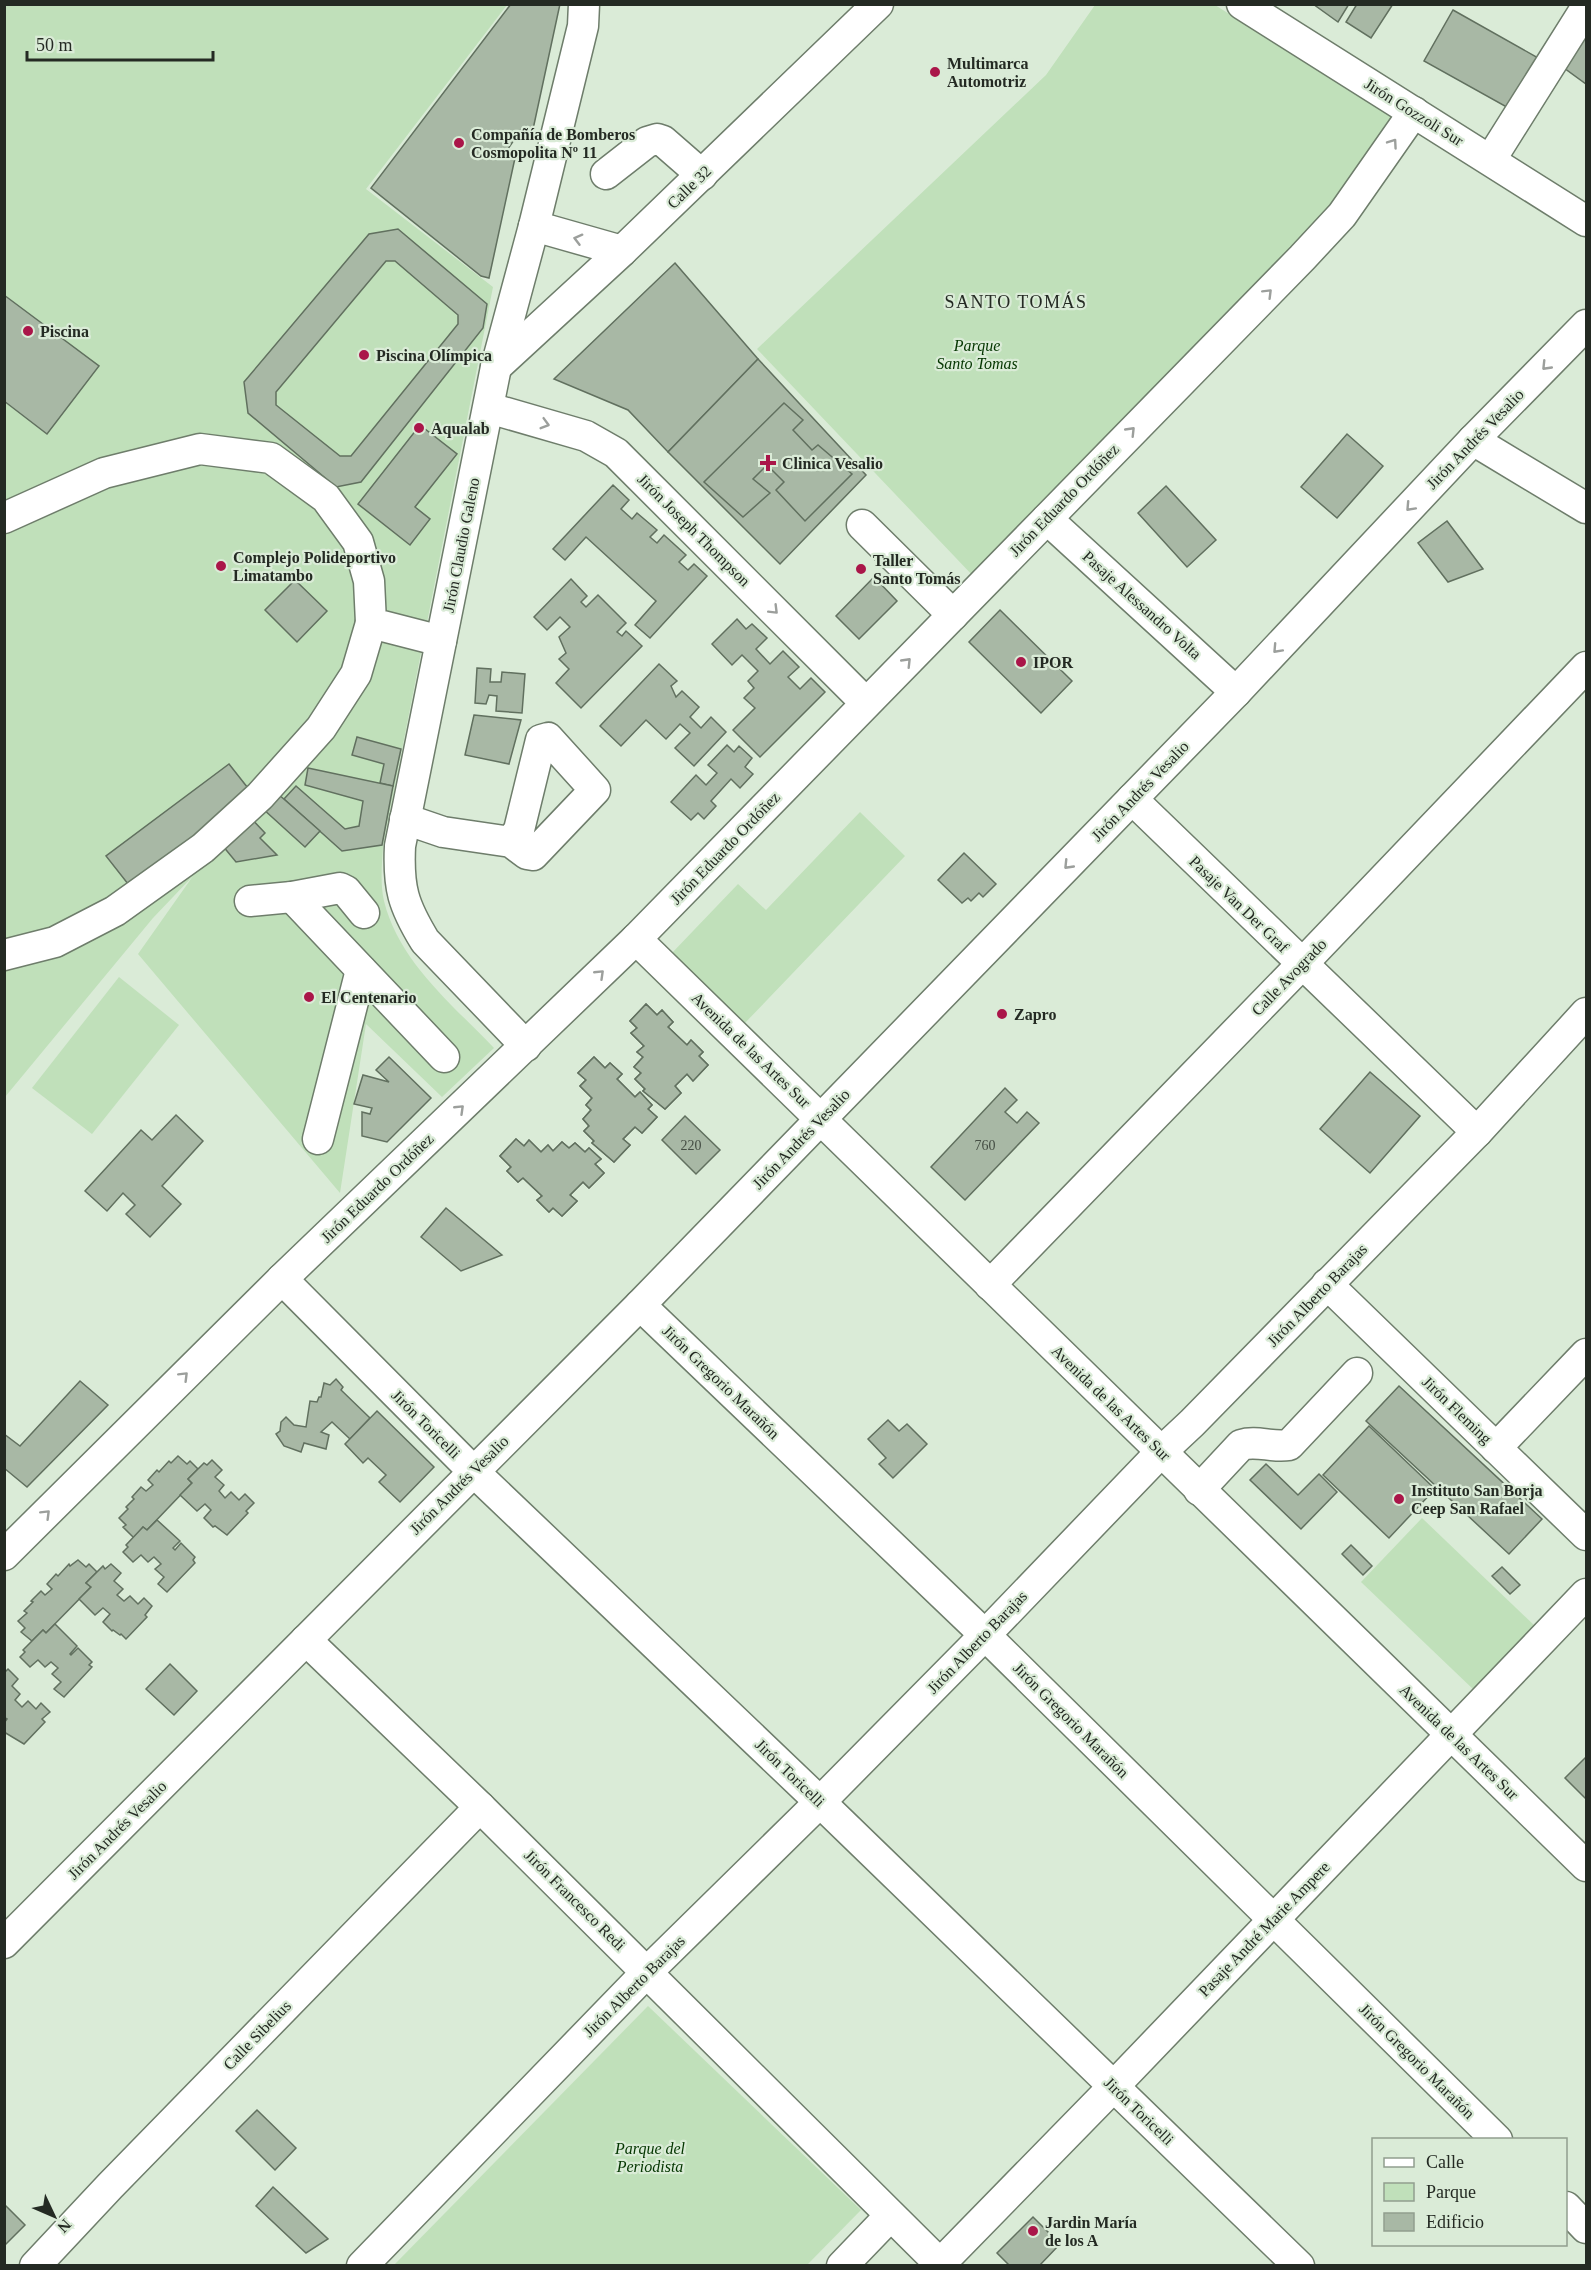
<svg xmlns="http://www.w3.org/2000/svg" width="1591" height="2270" font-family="'Times New Roman',serif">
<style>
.green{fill:#c0e0ba}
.building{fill:#a8b8a5;stroke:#61705f;stroke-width:1.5;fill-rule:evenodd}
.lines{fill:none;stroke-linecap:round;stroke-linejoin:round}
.minor-casing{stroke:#6e7d6b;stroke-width:33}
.minor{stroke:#fff;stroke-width:30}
.oneway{stroke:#9c9f9c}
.poi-dot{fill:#aa1649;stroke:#daebd7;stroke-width:2}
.labels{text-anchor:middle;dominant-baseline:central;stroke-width:4.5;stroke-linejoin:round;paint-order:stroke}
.number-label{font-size:14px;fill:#454e44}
.poi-label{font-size:16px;font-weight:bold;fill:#242a23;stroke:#daebd7;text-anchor:start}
.street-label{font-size:16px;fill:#242a23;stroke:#daebd7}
.park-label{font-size:16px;font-style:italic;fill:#043600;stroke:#daebd7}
.neighbourhood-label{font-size:18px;letter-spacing:1.5px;fill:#242a23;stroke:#daebd7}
</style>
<rect width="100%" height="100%" fill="#daebd7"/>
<!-- green -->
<g class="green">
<path d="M5,5H507L366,189L493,287L383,846C382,864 380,884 384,901C399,962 453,1005 494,1048L442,1097L366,1024L340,1193L138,954L193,876L153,918L5,1097Z"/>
<polygon points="1095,5 1215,5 1396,119 1331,217 975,578 757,349 1046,75"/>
<polygon points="860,812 905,856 744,1024 671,954 738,884 766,910"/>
<polygon points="119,977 179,1025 92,1134 32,1088"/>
<polygon points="1422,1518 1536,1627 1475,1691 1361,1582"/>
<polygon points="648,2006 861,2210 807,2265 394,2265"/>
</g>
<!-- building -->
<g class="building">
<polygon points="511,4 560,4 532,134 522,128 506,152 515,158 489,278 481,276 371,188"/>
<polygon points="1313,4 1349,4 1338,22"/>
<polygon points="1357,4 1393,4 1371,38 1346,22"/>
<polygon points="1453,10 1540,59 1512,110 1424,61"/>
<polygon points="1586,28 1586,84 1560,65"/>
<path d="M398,229L487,304L483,328L361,482L336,487L248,413L244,382L369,234ZM386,261H395L458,315V324L351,456H340L276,405V392Z"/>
<polygon points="675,263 758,359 668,452 628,410 554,379"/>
<polygon points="4,295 99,366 47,434 4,401"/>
<polygon points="758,359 866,475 780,564 668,452"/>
<polygon points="784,403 803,420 793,430 812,450 818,445 852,474 805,521 776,490 784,482 767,465 753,479 770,493 743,517 704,482"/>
<polygon points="420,425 457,454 415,507 430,519 410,545 358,504"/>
<polygon points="1347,434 1383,466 1337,518 1301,487"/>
<polygon points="613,485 629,500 621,509 632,519 637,513 657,530 650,537 657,543 664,535 686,555 679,562 688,570 694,564 707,576 650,638 635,625 656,601 586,537 565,560 553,549"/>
<polygon points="1166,486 1216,540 1187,567 1138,513"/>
<polygon points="1447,521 1483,569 1448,582 1418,543"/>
<polygon points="874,577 897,601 859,639 836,616"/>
<polygon points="571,579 587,596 581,602 586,607 598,595 626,623 617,632 622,636 626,631 642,646 581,708 556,683 569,669 559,659 566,653 559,637 570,627 560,617 547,630 534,617"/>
<polygon points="295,580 327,611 297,642 265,610"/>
<polygon points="1000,610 1072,681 1041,713 969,642"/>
<polygon points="737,619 746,629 752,624 767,638 756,649 770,664 783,651 799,667 788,677 800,689 811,678 825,692 760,757 733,730 755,708 744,698 754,688 748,681 758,671 742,655 732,665 712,644"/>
<polygon points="659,664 677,681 671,686 676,697 682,691 699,707 690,717 701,728 711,717 726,732 694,766 675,748 690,733 680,724 666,739 646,720 621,746 600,726"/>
<polygon points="477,668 491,669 490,682 501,682 502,672 525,674 522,713 496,711 497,696 489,695 486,704 475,703"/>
<polygon points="474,715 521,720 509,764 465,755"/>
<polygon points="357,737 401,749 393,786 380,783 384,764 352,755"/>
<polygon points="727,745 734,752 739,746 752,758 745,767 753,774 740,788 731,779 711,801 716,806 704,819 698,813 691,820 671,802 696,775 706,785 717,773 708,765"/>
<polygon points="229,764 255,797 132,889 106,856"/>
<polygon points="308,768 393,786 382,845 342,851 284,799 296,786 345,829 359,826 363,801 305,785"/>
<polygon points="277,793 320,831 305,847 262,808"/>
<polygon points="249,816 265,833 260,838 277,855 236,862 218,840"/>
<polygon points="964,853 996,884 983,897 979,893 971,901 968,898 962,903 938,880"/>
<path d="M646,1004L657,1015L662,1010L673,1022L668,1027L687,1045L691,1040L703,1052L699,1056L708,1065L693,1081L687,1074L675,1086L681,1093L665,1109L643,1091L645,1089L635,1079L641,1073L634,1067L643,1057L637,1052L644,1046L631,1033L637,1028L630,1021ZM658,1047L668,1056L661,1064L651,1054Z"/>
<polygon points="646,1004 657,1015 662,1010 673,1022 668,1027 687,1045 691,1040 703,1052 699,1056 708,1065 693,1081 687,1074 675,1086 681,1093 665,1109 643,1091 645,1089 635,1079 641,1073 634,1067 643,1057 637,1052 644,1046 631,1033 637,1028 630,1021"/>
<polygon points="389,1057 431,1098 387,1142 362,1136 362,1112 370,1114 372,1108 354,1104 363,1075 389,1082 376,1070"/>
<path d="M594,1057L605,1068L610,1063L622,1074L617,1079L635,1097L640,1092L652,1105L648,1109L657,1117L642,1133L635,1127L623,1139L630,1145L614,1162L592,1143L594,1141L584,1131L589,1126L583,1119L591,1110L586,1105L592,1098L580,1086L586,1080L578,1073ZM607,1099L616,1109L609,1116L599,1107Z"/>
<polygon points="594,1057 605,1068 610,1063 622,1074 617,1079 635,1097 640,1092 652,1105 648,1109 657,1117 642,1133 635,1127 623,1139 630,1145 614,1162 592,1143 594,1141 584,1131 589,1126 583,1119 591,1110 586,1105 592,1098 580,1086 586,1080 578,1073"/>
<polygon points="1370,1072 1420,1116 1370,1173 1320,1129"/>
<polygon points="1005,1088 1017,1100 1005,1112 1017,1123 1027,1112 1039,1123 965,1200 931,1167"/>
<polygon points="176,1115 203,1141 162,1186 181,1204 150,1237 126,1214 135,1205 123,1193 107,1211 85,1191 141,1130 152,1140"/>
<polygon points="685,1116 720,1150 696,1174 662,1140"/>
<path d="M516,1139L524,1146L529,1140L541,1152L548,1145L553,1151L562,1142L569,1148L575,1143L585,1152L589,1148L601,1159L595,1164L604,1173L589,1188L583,1182L570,1195L577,1201L562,1216L553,1208L549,1212L537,1200L542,1196L523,1178L518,1182L507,1171L511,1167L500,1156ZM550,1160L560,1169L553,1176L543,1167Z"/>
<polygon points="516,1139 524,1146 529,1140 541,1152 548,1145 553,1151 562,1142 569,1148 575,1143 585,1152 589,1148 601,1159 595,1164 604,1173 589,1188 583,1182 570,1195 577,1201 562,1216 553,1208 549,1212 537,1200 542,1196 523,1178 518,1182 507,1171 511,1167 500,1156"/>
<polygon points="446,1208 502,1255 461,1271 421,1237"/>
<polygon points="336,1379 343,1387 341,1390 370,1418 350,1439 332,1422 321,1432 329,1435 326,1449 304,1443 301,1452 284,1446 276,1434 280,1431 281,1422 286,1417 294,1425 306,1427 310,1401 317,1402 319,1397 321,1397 324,1383 330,1385"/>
<polygon points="80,1381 108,1405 27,1487 4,1468 4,1434 20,1446"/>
<polygon points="1399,1386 1542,1519 1509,1554 1366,1421"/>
<polygon points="377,1411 434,1467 400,1502 379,1482 386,1475 368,1458 363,1463 345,1444"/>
<polygon points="888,1420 899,1431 907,1424 927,1444 893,1478 879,1464 886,1458 868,1439"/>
<polygon points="1369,1426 1435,1489 1389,1538 1323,1475"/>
<polygon points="178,1456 187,1464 190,1461 198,1469 188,1479 192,1483 147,1530 143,1527 134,1538 123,1527 126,1525 119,1518 128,1509 126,1507 134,1499 132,1497 141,1487 146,1491 153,1485 148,1480 157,1470 159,1472 169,1461 171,1463"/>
<polygon points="212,1460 222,1470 215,1477 224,1485 219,1491 225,1498 231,1492 239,1500 245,1494 254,1503 246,1511 248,1513 227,1535 215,1526 213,1527 204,1518 211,1510 205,1504 197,1511 180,1495 192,1483 188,1479 204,1463 207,1465"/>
<polygon points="1266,1464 1298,1495 1319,1474 1337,1492 1301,1529 1250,1480"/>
<polygon points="157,1520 180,1541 173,1548 175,1550 181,1543 195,1557 193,1560 195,1563 167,1592 158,1584 164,1577 155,1569 161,1564 154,1557 148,1562 141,1555 133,1562 123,1552 128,1547 126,1545 143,1527 147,1530"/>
<polygon points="1351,1545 1372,1566 1363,1575 1342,1554"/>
<polygon points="78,1560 86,1567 89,1564 97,1572 86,1583 91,1587 46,1633 43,1630 32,1641 21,1632 25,1628 18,1621 27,1613 24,1611 33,1602 31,1601 41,1591 45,1595 52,1589 47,1584 56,1574 58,1576 69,1564 70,1566"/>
<polygon points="111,1564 121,1573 114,1581 123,1589 117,1595 124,1601 130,1596 138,1604 144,1598 152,1606 145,1615 147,1617 126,1639 121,1634 120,1635 113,1630 112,1631 103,1622 110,1614 103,1608 95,1615 79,1599 91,1587 86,1583 103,1566 105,1569"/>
<polygon points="1502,1567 1520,1585 1510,1594 1492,1576"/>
<polygon points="55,1624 77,1646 70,1654 71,1655 78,1648 92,1662 89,1665 92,1667 64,1697 54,1689 61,1682 52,1674 58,1668 51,1662 45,1667 38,1660 30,1667 20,1657 25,1652 23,1650 43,1630 46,1633"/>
<polygon points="170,1664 197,1691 174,1715 146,1689"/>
<polygon points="8,1669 18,1679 12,1686 20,1694 15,1700 22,1707 28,1701 36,1709 41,1703 50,1712 42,1719 45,1722 24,1744 4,1732 4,1723 7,1719 4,1717 4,1673"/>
<polygon points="1586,1757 1586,1799 1565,1778"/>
<polygon points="257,2110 296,2148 275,2170 236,2131"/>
<polygon points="273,2187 328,2239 306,2253 256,2206"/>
<polygon points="4,2204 25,2225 4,2246"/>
<polygon points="1033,2217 1060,2244 1039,2266 1010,2266 997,2253"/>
</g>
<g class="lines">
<defs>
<g id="minor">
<polyline points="1242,4 1586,221"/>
<polyline points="1491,159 1586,8"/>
<polyline points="606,174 647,142 657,139 663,141 702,175"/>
<polyline points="534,226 622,251"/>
<polyline points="496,367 622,251 878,4"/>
<polyline points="489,408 586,436 616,453 866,703"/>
<polyline points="1473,440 1586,508"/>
<polyline points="4,518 104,473 200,449 271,458 326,498 358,542 369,581 371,623 441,641"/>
<polyline points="1047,519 1236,692"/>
<polyline points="862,525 953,615"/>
<polyline points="1132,799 1477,1132"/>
<polyline points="405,819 443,832 511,842 527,854 533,855 595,790 548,738 541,740 519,830 511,842"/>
<polyline points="292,897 444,1057"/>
<polyline points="250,901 292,897 340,888 346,891 364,913"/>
<polyline points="636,939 1586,1866"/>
<polyline points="4,955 55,942 115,911 203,848 260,796 321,728 356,674 371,623"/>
<path d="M526,1046L425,941C403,905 398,888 400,846L496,367L534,226L583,26L584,4"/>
<polyline points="318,1139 361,970"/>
<polyline points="282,1279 473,1471 820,1802 1299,2266"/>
<polyline points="1327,1284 1586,1535"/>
<polyline points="990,1285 1302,964 1586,667"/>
<polyline points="640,1305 985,1635 1497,2140"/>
<polyline points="1496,1448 1586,1354"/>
<path d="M1199,1490L1241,1445C1257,1440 1272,1448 1289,1445L1357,1373"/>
<polyline points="4,1555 282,1279 636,939 1302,258 1342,215 1414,112"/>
<polyline points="306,1640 480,1807 942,2266"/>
<polyline points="4,1943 640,1305 1236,692 1473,440 1586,325"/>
<polyline points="1566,2207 1586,2228"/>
<polyline points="940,2264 1114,2086 1586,1594"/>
<polyline points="35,2266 110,2186 480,1807"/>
<polyline points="362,2266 647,1972 820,1802 985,1635 1161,1452 1192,1423 1477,1132 1586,1013"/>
<polyline points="842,2266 890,2216"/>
</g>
</defs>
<!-- minor casing -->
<use href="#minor" class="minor-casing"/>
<!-- minor -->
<use href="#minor" class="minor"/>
</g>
<!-- one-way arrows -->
<defs><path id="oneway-chevron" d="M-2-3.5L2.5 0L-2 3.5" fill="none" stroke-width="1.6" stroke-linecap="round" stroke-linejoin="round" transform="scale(1.5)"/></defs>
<g class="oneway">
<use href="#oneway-chevron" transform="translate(1393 143) rotate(-55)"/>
<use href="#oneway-chevron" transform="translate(578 239) rotate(-165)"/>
<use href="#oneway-chevron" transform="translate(1268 293) rotate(-45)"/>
<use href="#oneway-chevron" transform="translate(1546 366) rotate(134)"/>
<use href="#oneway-chevron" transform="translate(545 424) rotate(16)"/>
<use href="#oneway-chevron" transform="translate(1131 431) rotate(-46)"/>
<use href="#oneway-chevron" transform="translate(1410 507) rotate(133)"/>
<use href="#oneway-chevron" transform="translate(774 610) rotate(45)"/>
<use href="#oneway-chevron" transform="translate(1277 649) rotate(133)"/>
<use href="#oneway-chevron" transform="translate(907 662) rotate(-46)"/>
<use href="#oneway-chevron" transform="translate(1068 865) rotate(134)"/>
<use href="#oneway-chevron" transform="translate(600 974) rotate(-44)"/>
<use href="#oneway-chevron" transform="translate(460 1109) rotate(-44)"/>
<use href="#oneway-chevron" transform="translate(184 1376) rotate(-45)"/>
<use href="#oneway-chevron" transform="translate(46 1514) rotate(-45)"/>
</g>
<!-- markers -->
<g class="poi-dot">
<circle cx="935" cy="72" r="6"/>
<circle cx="459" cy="143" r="6"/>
<circle cx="28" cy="331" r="6"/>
<circle cx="364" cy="355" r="6"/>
<circle cx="419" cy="428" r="6"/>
<path d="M765 454h6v6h6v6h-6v6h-6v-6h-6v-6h6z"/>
<circle cx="221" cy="566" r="6"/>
<circle cx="861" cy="569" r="6"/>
<circle cx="1021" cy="662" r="6"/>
<circle cx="309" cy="997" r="6"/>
<circle cx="1002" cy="1014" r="6"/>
<circle cx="1399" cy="1499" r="6"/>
<circle cx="1033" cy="2231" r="6"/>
</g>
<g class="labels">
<!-- number labels -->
<g class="number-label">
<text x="691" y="1145">220</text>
<text x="985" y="1145">760</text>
</g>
<!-- poi labels -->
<g class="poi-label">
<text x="947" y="63">Multimarca<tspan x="947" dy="18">Automotriz</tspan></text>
<text x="471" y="134">Compañía de Bomberos<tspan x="471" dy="18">Cosmopolita Nº 11</tspan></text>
<text x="40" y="331">Piscina</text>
<text x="376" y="355">Piscina Olímpica</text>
<text x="431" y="428">Aqualab</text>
<text x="782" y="463">Clinica Vesalio</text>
<text x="233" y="557">Complejo Polideportivo<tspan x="233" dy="18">Limatambo</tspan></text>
<text x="873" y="560">Taller<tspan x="873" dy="18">Santo Tomás</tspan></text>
<text x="1033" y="662">IPOR</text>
<text x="321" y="997">El Centenario</text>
<text x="1014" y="1014">Zapro</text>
<text x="1411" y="1490">Instituto San Borja<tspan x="1411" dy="18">Ceep San Rafael</tspan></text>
<text x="1045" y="2222">Jardin María<tspan x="1045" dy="18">de los A</tspan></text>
</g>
<!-- street labels -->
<g class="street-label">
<text transform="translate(1414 112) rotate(32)">Jirón Gozzoli Sur</text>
<text transform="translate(689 187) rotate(-44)">Calle 32</text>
<text transform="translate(1475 439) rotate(-46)">Jirón Andrés Vesalio</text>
<text transform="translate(1064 500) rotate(-46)">Jirón Eduardo Ordóñez</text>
<text transform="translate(694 530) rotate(45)">Jirón Joseph Thompson</text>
<text transform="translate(461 545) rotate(-79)">Jirón Claudio Galeno</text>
<text transform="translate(1142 605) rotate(42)">Pasaje Alessandro Volta</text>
<text transform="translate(1140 791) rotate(-46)">Jirón Andrés Vesalio</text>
<text transform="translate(725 848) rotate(-46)">Jirón Eduardo Ordóñez</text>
<text transform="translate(1239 904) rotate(44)">Pasaje Van Der Graf</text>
<text transform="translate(1289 977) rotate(-46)">Calle Avogrado</text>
<text transform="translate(751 1050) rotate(44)">Avenida de las Artes Sur</text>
<text transform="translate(801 1139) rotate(-46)">Jirón Andrés Vesalio</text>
<text transform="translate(377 1188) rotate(-44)">Jirón Eduardo Ordóñez</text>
<text transform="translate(1317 1295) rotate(-46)">Jirón Alberto Barajas</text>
<text transform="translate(721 1382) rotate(44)">Jirón Gregorio Marañón</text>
<text transform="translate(1111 1403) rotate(44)">Avenida de las Artes Sur</text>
<text transform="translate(1457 1410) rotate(44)">Jirón Fleming</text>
<text transform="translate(426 1424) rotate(45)">Jirón Toricelli</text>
<text transform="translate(459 1485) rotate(-45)">Jirón Andrés Vesalio</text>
<text transform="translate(977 1642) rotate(-46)">Jirón Alberto Barajas</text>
<text transform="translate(1071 1720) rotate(45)">Jirón Gregorio Marañón</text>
<text transform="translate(1459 1742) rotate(44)">Avenida de las Artes Sur</text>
<text transform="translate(790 1773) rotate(44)">Jirón Toricelli</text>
<text transform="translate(117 1830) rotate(-45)">Jirón Andrés Vesalio</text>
<text transform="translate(575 1900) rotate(45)">Jirón Francesco Redi</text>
<text transform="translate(1264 1929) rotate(-46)">Pasaje André Marie Ampere</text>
<text transform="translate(634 1986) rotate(-45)">Jirón Alberto Barajas</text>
<text transform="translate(257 2035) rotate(-46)">Calle Sibelius</text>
<text transform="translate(1417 2061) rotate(45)">Jirón Gregorio Marañón</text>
<text transform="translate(1139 2111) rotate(44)">Jirón Toricelli</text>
</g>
<!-- park labels -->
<g class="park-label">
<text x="977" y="345">Parque<tspan x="977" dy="18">Santo Tomas</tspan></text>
<text x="650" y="2148">Parque del<tspan x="650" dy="18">Periodista</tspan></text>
</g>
<!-- neighbourhood labels -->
<g class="neighbourhood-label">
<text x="1016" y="302">SANTO TOMÁS</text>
</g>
</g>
<!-- border -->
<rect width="1591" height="2270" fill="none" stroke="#242a23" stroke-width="12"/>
<!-- legend -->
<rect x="1372" y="2138" width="195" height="108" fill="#daebd7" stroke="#919e8f" stroke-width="1.5"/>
<rect x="1384" y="2158" width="30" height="9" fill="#ffffff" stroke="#919e8f" stroke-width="1.5"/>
<text x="1426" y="2168" font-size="18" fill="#242a23">Calle</text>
<rect x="1384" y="2183" width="30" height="18" fill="#c0e0ba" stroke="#919e8f" stroke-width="1.5"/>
<text x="1426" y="2198" font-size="18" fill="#242a23">Parque</text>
<rect x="1384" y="2213" width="30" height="18" fill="#a8b8a5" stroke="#919e8f" stroke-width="1.5"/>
<text x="1426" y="2228" font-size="18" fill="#242a23">Edificio</text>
<!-- north arrow -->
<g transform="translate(54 2216) rotate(134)" stroke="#daebd7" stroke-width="4.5" paint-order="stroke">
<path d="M0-4.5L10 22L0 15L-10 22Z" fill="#242a23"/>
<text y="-9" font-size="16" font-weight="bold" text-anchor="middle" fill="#242a23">N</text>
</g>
<!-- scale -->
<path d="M27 51v9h186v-9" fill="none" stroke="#242a23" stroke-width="3"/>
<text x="36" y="51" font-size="18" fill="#242a23" stroke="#daebd7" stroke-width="4.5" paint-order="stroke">50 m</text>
</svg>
